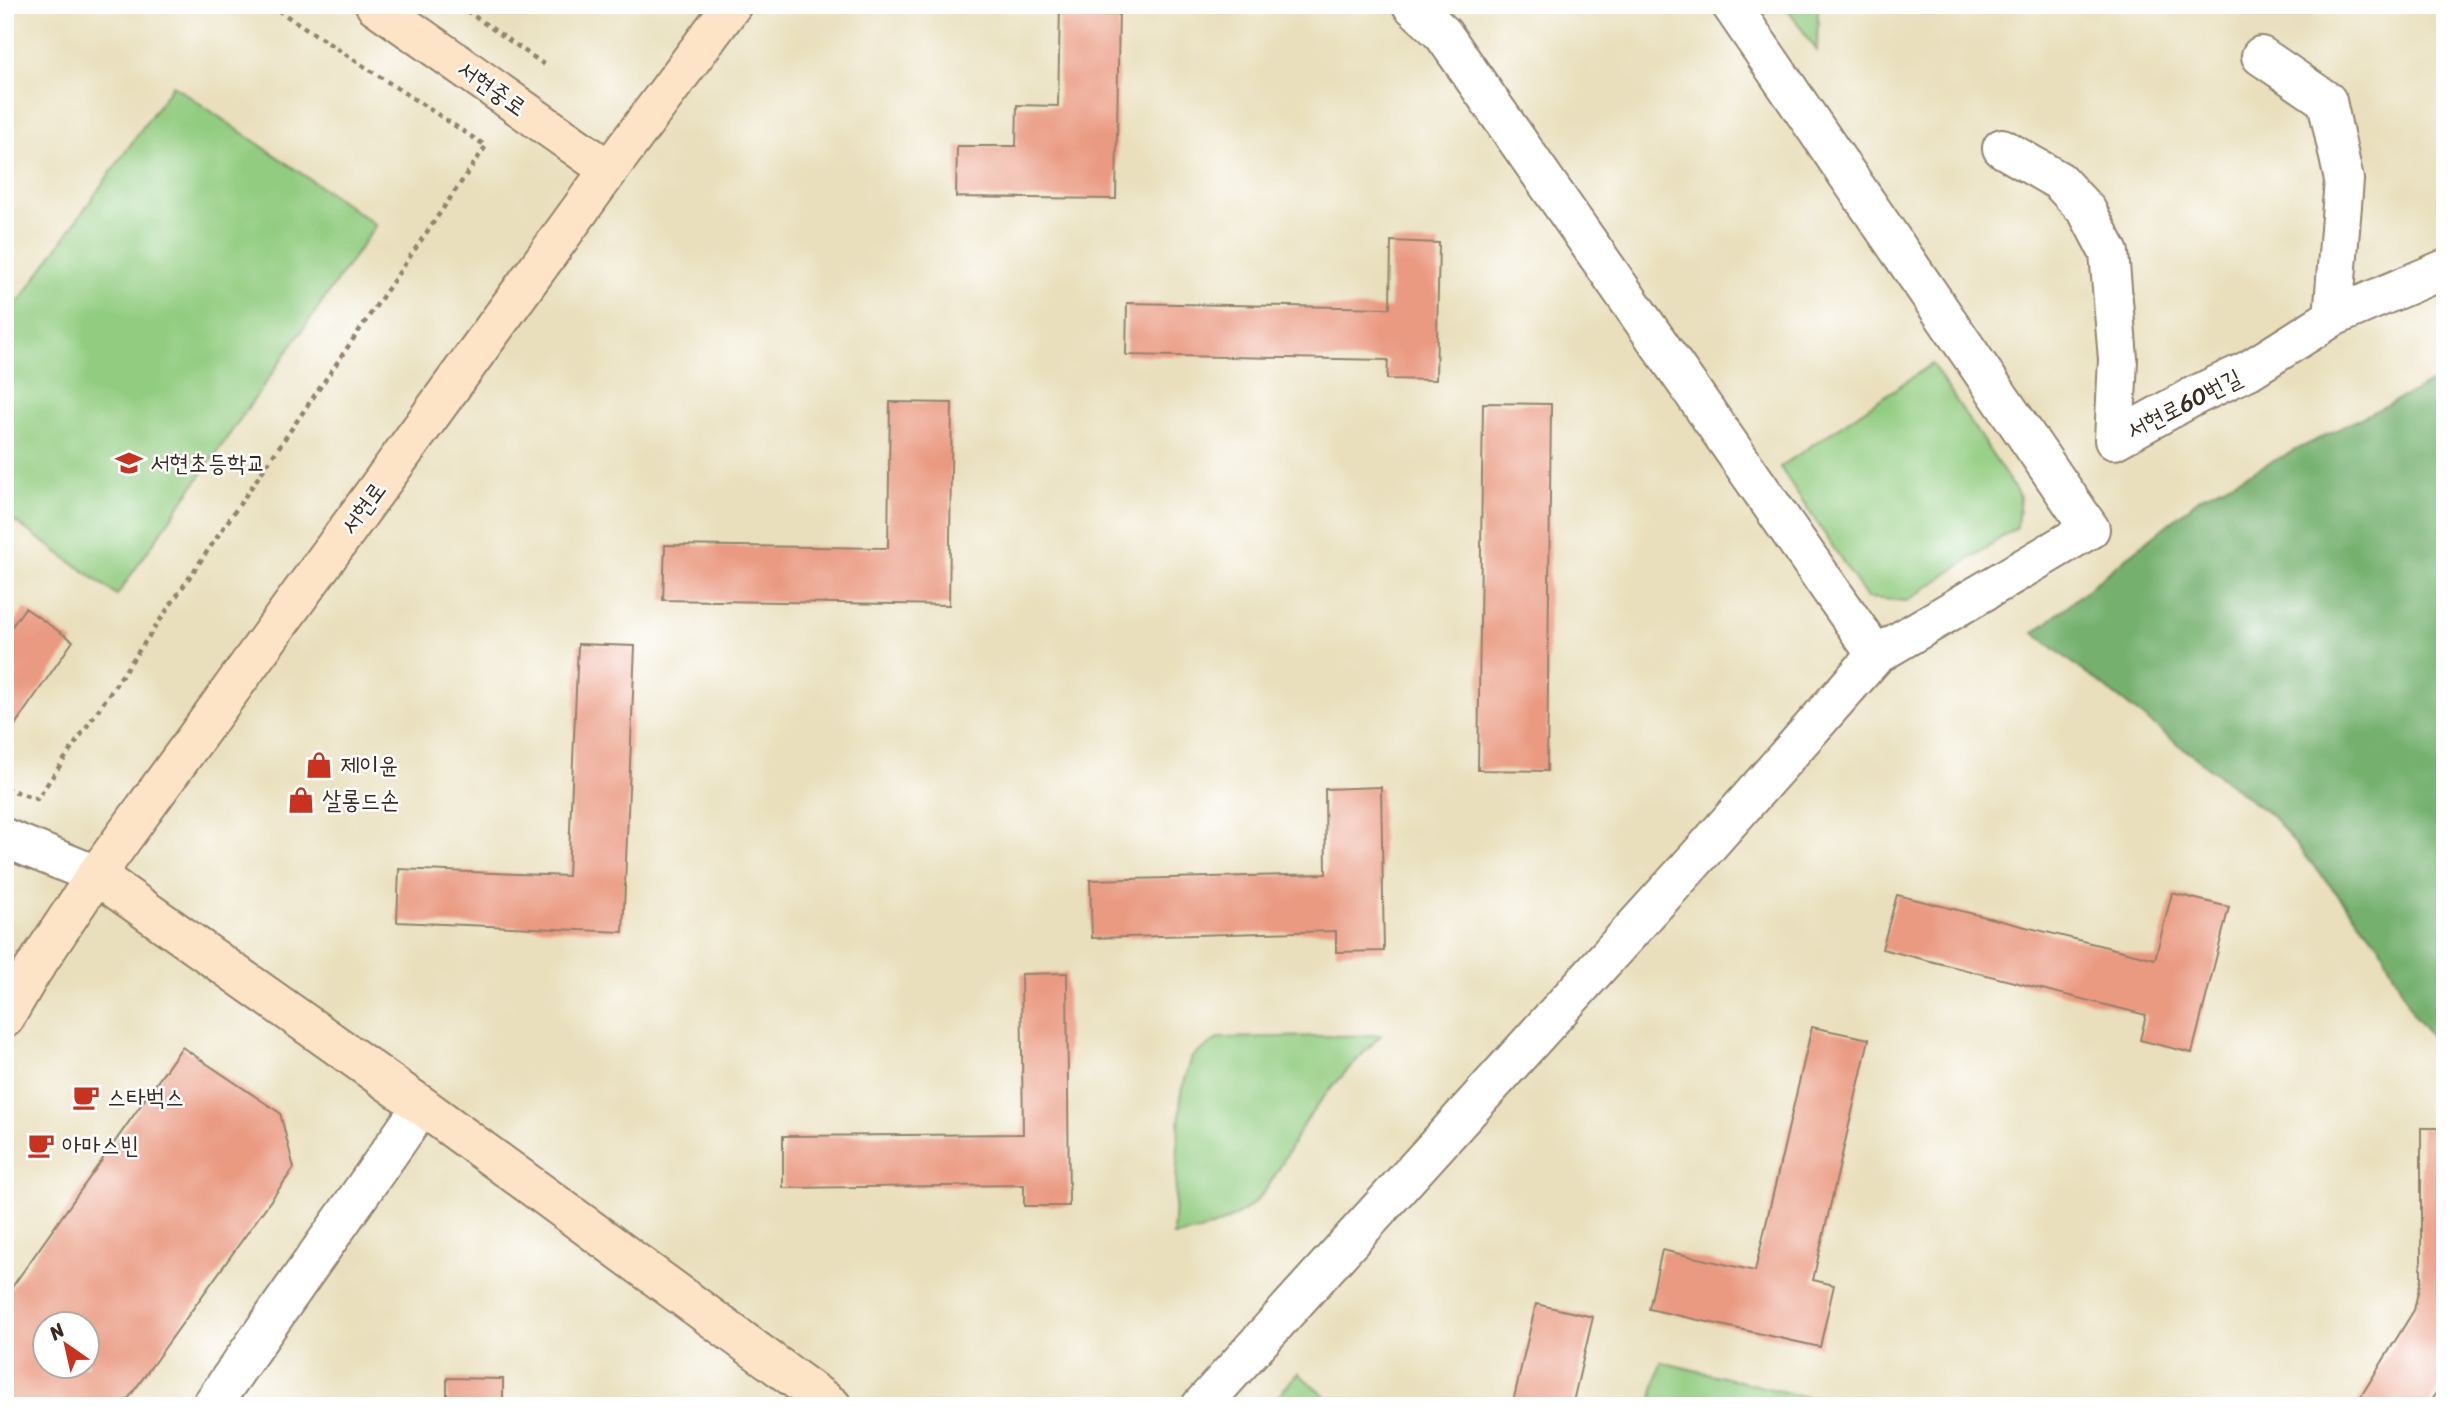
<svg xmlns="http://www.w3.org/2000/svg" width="2450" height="1411" font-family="Sriracha,'Poor Story',sans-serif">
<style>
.green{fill:#92cc80;stroke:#667b4f;stroke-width:2}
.forest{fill:#75b06e;stroke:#586d46;stroke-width:2}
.building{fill:#ea9a81;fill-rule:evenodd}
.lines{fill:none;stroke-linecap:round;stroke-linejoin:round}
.street-casing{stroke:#92846d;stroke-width:42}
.secondary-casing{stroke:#92846d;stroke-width:42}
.path{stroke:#92846d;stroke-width:4.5;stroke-dasharray:5 5;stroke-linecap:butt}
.street{stroke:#fff;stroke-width:38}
.secondary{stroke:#fee4c6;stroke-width:38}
.labels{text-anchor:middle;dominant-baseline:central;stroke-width:5;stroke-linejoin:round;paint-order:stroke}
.street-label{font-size:24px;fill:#3b2a1e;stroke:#fff}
.poi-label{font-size:24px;fill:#3b2a1e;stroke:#fff;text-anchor:start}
</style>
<rect width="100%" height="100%" fill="#fff"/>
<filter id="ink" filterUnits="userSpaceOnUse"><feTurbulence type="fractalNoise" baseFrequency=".0143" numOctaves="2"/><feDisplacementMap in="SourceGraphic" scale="14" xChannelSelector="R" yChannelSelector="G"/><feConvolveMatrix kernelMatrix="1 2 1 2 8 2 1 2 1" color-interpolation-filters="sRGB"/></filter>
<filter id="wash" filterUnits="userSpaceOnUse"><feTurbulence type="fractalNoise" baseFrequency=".00686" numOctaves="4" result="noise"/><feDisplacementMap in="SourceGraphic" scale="28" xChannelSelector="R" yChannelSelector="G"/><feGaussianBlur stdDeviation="1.57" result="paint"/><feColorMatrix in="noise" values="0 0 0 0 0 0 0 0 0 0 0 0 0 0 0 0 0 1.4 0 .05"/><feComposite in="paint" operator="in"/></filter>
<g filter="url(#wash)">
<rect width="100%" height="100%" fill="#e9dfbc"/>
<!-- green -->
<g class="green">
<polygon points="1785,5 1818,5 1817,51"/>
<polygon points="173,85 376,225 117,595 5,514 5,321"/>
<polygon points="1932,364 2020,497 2017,527 1907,601 1867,598 1780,467"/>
<path d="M1381,1035C1354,1063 1325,1092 1304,1124C1290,1145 1274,1184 1256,1201C1234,1221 1202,1233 1173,1236L1181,1092L1192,1057L1219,1038Z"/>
<polygon points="1661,1362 1842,1406 1650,1406"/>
<polygon points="1298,1373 1337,1406 1270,1406"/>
</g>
<!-- forest -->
<polygon class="forest" points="2445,376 2445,1054 2415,1017 2379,944 2274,818 2034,633 2201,497"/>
<g id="blocks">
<!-- building -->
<g class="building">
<polygon points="5,5 18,5 5,24"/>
<polygon points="1060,5 1119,5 1116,199 956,197 957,146 1016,146 1017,105 1058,106"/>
<polygon points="1391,241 1439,243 1436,380 1387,379 1388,360 1126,355 1127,303 1390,308"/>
<polygon points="890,402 952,403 949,605 663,600 665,545 888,548"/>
<polygon points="1483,403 1551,404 1547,771 1478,770"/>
<polygon points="25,608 73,641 5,739 5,636"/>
<polygon points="578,644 635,646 623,932 397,922 399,869 568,876"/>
<polygon points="1381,787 1384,951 1336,952 1336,931 1092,938 1090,880 1326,874 1325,789"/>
<polygon points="2172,893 2229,907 2192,1053 2140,1040 2146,1015 1882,949 1897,895 2155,959"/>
<polygon points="1067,973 1069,1206 1024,1206 1024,1185 783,1188 783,1136 1023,1134 1021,974"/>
<polygon points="1812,1027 1869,1039 1813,1280 1834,1285 1820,1347 1649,1309 1662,1250 1755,1271"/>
<path d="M182,1047L280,1113L294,1168L123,1406H5V1297ZM46,1324H88V1366H46Z"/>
<polygon points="2421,1128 2445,1128 2445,1378 2428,1406 2355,1406 2414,1310 2421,1279"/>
<polygon points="1536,1304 1593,1317 1572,1406 1512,1406"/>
<polygon points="447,1378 503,1379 503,1406 447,1406"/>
</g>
</g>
</g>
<g filter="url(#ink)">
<use href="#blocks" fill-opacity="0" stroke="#92846d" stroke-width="2"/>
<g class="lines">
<defs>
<g id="street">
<polyline points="1731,5 2090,529 1876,655"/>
<polyline points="2261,56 2327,101 2344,180 2333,317"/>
<polyline points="2002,148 2059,181 2087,211 2109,253 2118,359 2114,440 2196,395 2249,370 2333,317 2445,269"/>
<polyline points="5,838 96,875"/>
<polyline points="211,1406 422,1106"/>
<polyline points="1201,1406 1705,849 1876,655 1443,34 1412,5"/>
</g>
<g id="secondary">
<polyline points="375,5 609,170"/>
<polyline points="96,875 422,1106 832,1406"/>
<polyline points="5,1018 31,973 96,875 609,170 732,5"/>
</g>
</defs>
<!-- street casing -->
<use href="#street" class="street-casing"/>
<!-- secondary casing -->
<use href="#secondary" class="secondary-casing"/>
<!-- path -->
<g class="path">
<polyline points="458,5 545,65"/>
<polyline points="5,788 37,799 486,146 270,5"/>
</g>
<!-- street -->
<use href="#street" class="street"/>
<!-- secondary -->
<use href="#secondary" class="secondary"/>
</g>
</g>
<!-- icons -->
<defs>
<symbol id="school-bare" viewBox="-9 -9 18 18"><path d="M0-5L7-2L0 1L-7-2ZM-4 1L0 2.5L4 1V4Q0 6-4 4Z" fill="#c8321e" stroke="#fff" stroke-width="2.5" paint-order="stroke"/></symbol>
<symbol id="shop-bare" viewBox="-9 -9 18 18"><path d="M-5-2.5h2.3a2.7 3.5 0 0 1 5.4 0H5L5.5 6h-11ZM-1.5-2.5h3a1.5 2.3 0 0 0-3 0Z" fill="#c8321e" stroke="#fff" stroke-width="2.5" paint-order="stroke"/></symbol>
<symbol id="cafe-bare" viewBox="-9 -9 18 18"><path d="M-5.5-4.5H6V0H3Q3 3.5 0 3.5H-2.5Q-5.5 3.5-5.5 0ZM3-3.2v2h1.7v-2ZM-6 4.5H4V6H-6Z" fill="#c8321e" stroke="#fff" stroke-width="2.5" paint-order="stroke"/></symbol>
</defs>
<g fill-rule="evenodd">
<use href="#school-bare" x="110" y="444" width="38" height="38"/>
<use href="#shop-bare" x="300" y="746" width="38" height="38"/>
<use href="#shop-bare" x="282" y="781" width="38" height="38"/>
<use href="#cafe-bare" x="67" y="1078" width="38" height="38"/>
<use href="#cafe-bare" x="22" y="1126" width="38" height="38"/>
</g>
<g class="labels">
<!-- street labels -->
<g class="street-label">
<text transform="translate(492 88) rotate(35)">서현중로</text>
<text transform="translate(2184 404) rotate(-27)">서현로60번길</text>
<text transform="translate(363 508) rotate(-54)">서현로</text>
</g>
<!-- poi labels -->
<g class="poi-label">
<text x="150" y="463">서현초등학교</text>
<text x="340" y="765">제이윤</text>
<text x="322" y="800">살롱드손</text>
<text x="107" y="1097">스타벅스</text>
<text x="62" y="1145">아마스빈</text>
</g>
</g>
<!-- margin -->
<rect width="2450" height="1411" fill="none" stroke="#fff" stroke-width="28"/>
<!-- north arrow -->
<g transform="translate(66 1345) rotate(326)"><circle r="33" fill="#ffffff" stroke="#b1aaa5" stroke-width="2"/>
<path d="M0-5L12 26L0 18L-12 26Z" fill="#c8321e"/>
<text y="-10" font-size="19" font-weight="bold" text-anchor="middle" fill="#3b2a1e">N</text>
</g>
</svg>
